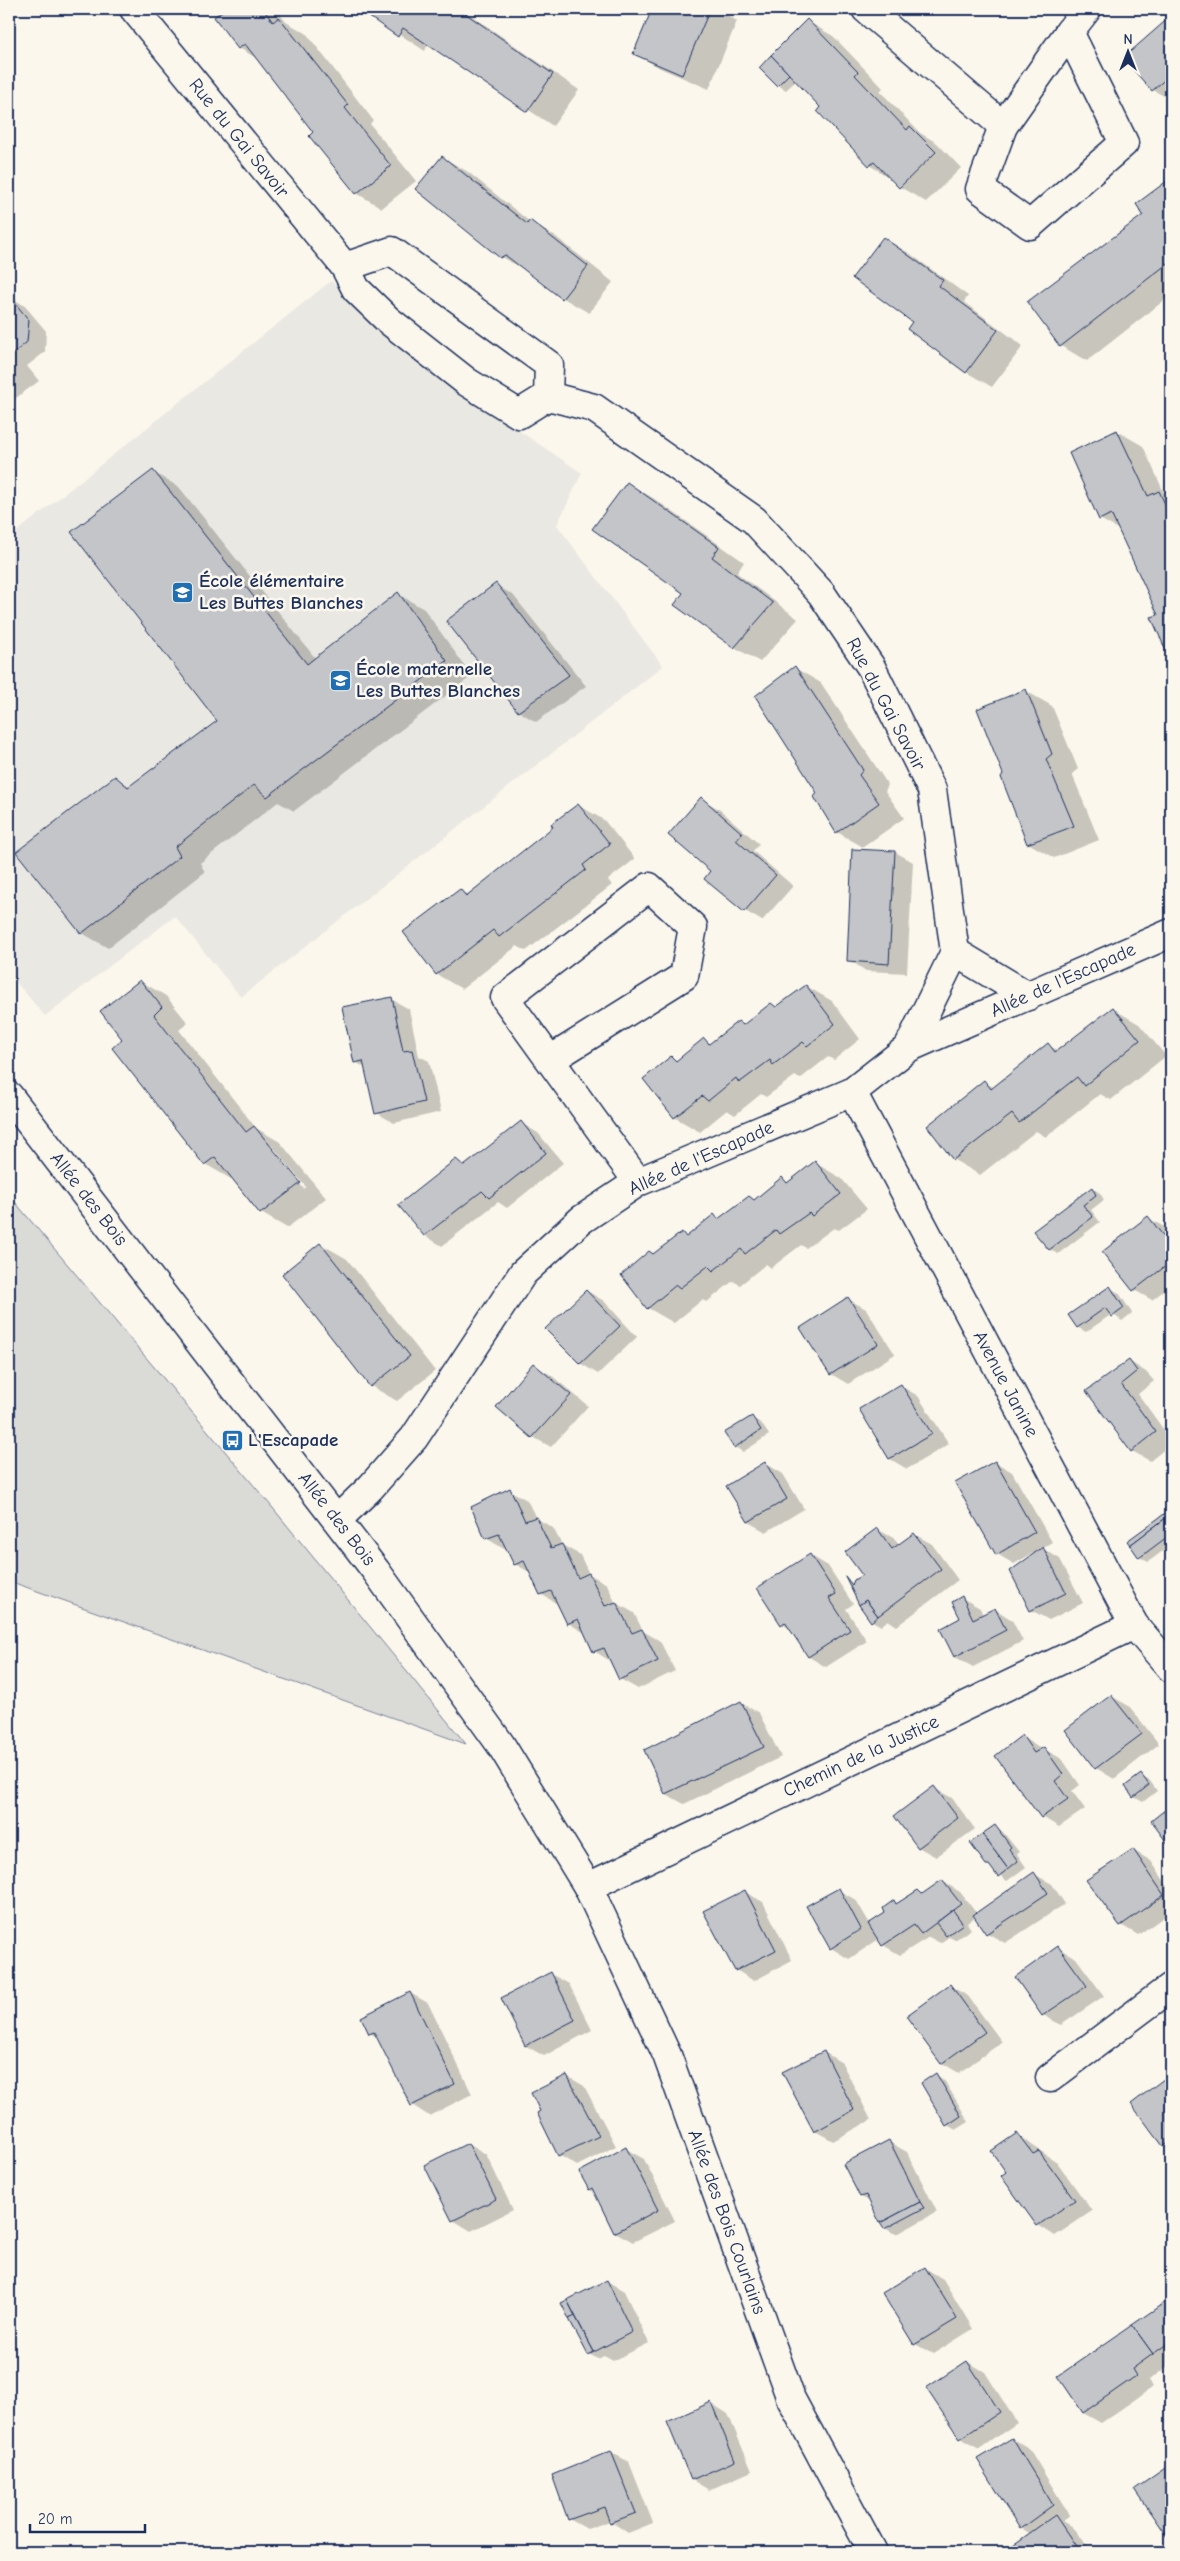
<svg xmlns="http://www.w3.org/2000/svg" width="1180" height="2561" font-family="'Comic Neue',sans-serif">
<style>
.built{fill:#eae8e2}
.green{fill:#dadad7;stroke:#7a849a}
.shadow{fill:#0003;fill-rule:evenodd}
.building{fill:#c3c5c9;stroke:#1b2f5e}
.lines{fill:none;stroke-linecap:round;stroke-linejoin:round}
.minor-casing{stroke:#1b2f5e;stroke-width:31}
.minor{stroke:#fbf7ec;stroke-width:28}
.labels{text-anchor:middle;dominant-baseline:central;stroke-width:5;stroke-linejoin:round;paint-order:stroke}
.street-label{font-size:19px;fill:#1b2f5e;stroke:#fbf7ec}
.poi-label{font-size:19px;font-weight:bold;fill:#1b2f5e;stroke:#fbf7ec;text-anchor:start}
</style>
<rect width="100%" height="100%" fill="#fbf7ec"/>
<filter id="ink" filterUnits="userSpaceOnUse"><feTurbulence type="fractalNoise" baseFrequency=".02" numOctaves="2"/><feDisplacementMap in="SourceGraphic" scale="10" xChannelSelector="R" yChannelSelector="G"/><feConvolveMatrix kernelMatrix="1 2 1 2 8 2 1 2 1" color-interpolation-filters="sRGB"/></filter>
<g filter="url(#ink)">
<!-- built -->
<polygon class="built" points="331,281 451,385 582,473 557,525 663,666 241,997 175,916 45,1016 9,974 9,538"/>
<!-- green -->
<polygon class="green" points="9,1195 272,1507 466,1744 9,1581"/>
<!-- shadow -->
<g class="shadow">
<polygon points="225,9 276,9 286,22 306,33 373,120 370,124 416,181 382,208 356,193 315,133 258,59 239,48"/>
<polygon points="361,9 462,9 579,90 553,126 428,44 425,51"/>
<polygon points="653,9 725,9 723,13 737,21 709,89 660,68 635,54"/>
<polygon points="1055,9 1066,9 1063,13"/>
<polygon points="1171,18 1171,100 1153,90 1124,58"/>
<polygon points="807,21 833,36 883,88 880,91 920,133 937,143 961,168 926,202 900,187 889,177 869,165 822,107 797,80 786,90 778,85"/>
<polygon points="442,157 468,172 530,222 556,237 613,282 589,313 563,298 528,271 501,257 417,189"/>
<polygon points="1171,179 1171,295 1087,361 1061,346 1144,215 1138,205"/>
<polygon points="883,238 909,253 968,296 964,302 1023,346 992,387 966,372 914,322"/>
<polygon points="9,296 25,306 46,331 45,352 27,366 39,381 9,403"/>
<polygon points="1117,431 1143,446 1166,497 1171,500 1171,654 1168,652 1159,615 1121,531 1100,519"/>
<polygon points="153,472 179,487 316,659 398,594 424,609 472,676 294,811 278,802 200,863 205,872 108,948 82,933 115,778 131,787 219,722"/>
<polygon points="627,483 653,498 744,562 737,573 798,619 760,662 734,647 685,593"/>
<polygon points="496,585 513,595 586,686 536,722 518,711"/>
<polygon points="795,668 821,683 888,785 885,791 904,818 863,847 837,832 818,793"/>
<polygon points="1026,691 1052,706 1078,769 1072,774 1099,840 1054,858 1028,843 1005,774"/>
<polygon points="701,799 719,809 759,844 753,851 793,886 762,921 745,911 712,871"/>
<polygon points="578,805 604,820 635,859 608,880 612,885 526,951 517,946 462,989 436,974 460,890 469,895 555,828"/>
<polygon points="895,852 913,862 907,973 866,971 849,960"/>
<path d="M140,981L166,996L188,1023L179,1030L256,1128L280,1142L326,1198L287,1228L261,1213L233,1178L231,1179L205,1164L123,1039ZM267,1143L272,1146L306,1187L304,1189Z"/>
<polygon points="806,986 832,1001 860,1039 834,1060 828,1057 800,1079 795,1076 766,1097 761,1094 735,1115 727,1110 700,1132 674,1117 671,1057 678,1061 704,1040 711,1044 778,1008"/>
<polygon points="391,999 409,1009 419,1056 429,1061 441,1112 394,1123 377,1113 366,1068 355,1062"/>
<polygon points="1113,1009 1139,1024 1166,1056 1111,1100 1100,1094 1046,1137 1036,1131 980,1175 954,1160 929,1127 984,1082 995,1088 1048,1045 1059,1051"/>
<polygon points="521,1123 538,1133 563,1163 507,1208 498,1202 442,1246 424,1235 456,1160 466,1166"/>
<polygon points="815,1163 841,1178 867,1209 839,1230 834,1228 806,1248 801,1245 771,1268 766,1264 740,1285 733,1281 707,1302 702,1300 674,1323 648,1308 622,1275 682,1234 687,1237 714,1216 720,1219 749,1197 755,1201 782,1179 789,1183"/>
<polygon points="1092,1188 1100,1193 1104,1200 1091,1210 1100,1222 1058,1254 1050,1250"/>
<polygon points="1148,1218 1166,1228 1171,1235 1171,1285 1152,1300 1134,1290"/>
<polygon points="321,1244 347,1259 435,1371 397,1401 371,1386"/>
<polygon points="1110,1288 1119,1293 1132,1313 1122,1321 1112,1314 1086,1332 1077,1327"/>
<polygon points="587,1291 604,1301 637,1337 598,1374 580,1363"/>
<polygon points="848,1299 866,1309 895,1354 848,1384 831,1374"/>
<polygon points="1129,1361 1146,1372 1154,1381 1138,1394 1171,1440 1171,1444 1150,1461 1132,1451 1088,1392"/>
<polygon points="533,1365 551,1375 588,1406 551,1447 533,1437"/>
<polygon points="901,1386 918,1396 949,1444 907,1469 890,1459"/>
<polygon points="752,1418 761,1423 769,1435 743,1452 735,1447"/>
<polygon points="995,1462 1012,1472 1052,1542 1042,1548 1060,1559 1083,1603 1049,1620 1031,1610 1033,1553 1014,1564 997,1554"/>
<polygon points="765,1463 783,1474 804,1509 766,1532 748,1522"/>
<polygon points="509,1490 527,1500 536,1518 553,1528 562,1545 580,1555 589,1574 607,1584 615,1602 634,1613 643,1631 660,1641 675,1671 638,1689 620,1679 612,1662 594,1651 585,1633 568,1623 559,1605 541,1594 531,1573 515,1564 507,1547 504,1549 486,1538"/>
<polygon points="1171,1511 1171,1545 1148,1562 1140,1557 1129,1541"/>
<polygon points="877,1529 895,1539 899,1545 914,1534 932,1544 958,1580 897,1626 888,1620 881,1626 872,1621 849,1582 854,1585 864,1575"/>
<polygon points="810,1555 828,1566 853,1604 846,1609 867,1641 826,1667 809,1657 792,1630 782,1624 759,1588"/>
<polygon points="962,1598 980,1608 983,1615 995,1609 1012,1620 1023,1641 973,1667 955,1657 942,1629 962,1619"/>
<polygon points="1111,1696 1129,1706 1159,1744 1114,1779 1096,1768 1067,1730"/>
<polygon points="741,1703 759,1713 781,1757 684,1804 666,1794 646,1751"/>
<polygon points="1022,1737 1042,1750 1044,1749 1062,1759 1080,1785 1072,1791 1085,1809 1059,1827 1042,1817"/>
<polygon points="1141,1776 1150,1781 1157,1791 1143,1802 1134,1797"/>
<polygon points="934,1788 952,1798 975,1829 936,1857 918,1847"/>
<polygon points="995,1827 1003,1832 1019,1852 1017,1854 1026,1867 1007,1881 987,1864"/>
<polygon points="1133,1850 1151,1861 1171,1891 1171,1912 1138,1935 1121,1925"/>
<polygon points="1034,1874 1052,1884 1065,1904 1005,1943 987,1933 976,1916 967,1923 971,1929 955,1940 949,1937 940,1943 929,1937 900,1955 883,1945 879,1939 849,1959 831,1948 807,1907 838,1890 856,1900 870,1924 887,1913 894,1902 898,1905 918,1892 924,1895 942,1881 960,1892 977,1914"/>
<polygon points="745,1892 763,1902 792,1960 754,1981 736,1970"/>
<polygon points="1058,1948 1076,1958 1104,1996 1061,2025 1043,2015 1017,1977"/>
<polygon points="551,1974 569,1984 592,2030 544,2056 526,2046 503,1998"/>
<polygon points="950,1986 968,1996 1002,2042 959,2073 942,2063"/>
<polygon points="410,1993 428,2003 472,2094 429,2116 412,2105 378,2038 370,2033"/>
<polygon points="824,2052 842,2063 871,2120 833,2141 815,2131"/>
<polygon points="936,2075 944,2080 969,2122 956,2130 947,2125 923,2083"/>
<polygon points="567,2076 584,2086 616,2146 577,2166 559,2155"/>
<polygon points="1169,2076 1171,2078 1171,2149 1164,2145"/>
<polygon points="1017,2135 1057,2162 1092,2211 1055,2236 1038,2225 1007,2172"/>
<polygon points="889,2142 907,2152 937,2212 899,2233 893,2233 885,2228 871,2202 861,2197"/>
<polygon points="468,2144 486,2154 513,2210 471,2231 453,2220"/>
<polygon points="626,2149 644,2159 675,2221 633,2242 615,2232 596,2193 590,2190"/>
<polygon points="925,2268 943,2279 973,2329 933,2354 915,2344"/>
<polygon points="607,2281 624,2291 649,2343 613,2361 604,2356 598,2359 589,2354 562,2303"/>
<polygon points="1171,2300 1171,2364 1149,2380 1153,2387 1101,2423 1083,2413 1060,2377"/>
<polygon points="968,2362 985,2372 1017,2423 979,2449 961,2438 928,2388"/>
<polygon points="711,2403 728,2414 752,2471 709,2490 692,2480"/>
<polygon points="1012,2439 1030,2450 1070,2516 1063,2521 1073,2527 1090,2552 1019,2552 1015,2545 1031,2534 1021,2528"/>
<polygon points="611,2452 629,2462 653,2523 628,2533 610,2521 587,2529 569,2519"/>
<polygon points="1171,2465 1171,2539 1136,2489"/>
</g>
<!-- building -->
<g class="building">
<polygon points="225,9 263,9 273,22 279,17 348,105 345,108 391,166 356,194 309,136 313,132 245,44 238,49 214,17"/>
<polygon points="358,9 459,9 553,74 527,112 403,28 398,37"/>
<polygon points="652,9 710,9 682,75 633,54"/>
<polygon points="1171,16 1171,74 1152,91 1123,58"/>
<polygon points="807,19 858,72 855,75 907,130 910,126 936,152 899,188 874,162 869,166 817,111 820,107 771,55"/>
<polygon points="771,55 789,74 777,86 759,68"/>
<polygon points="442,156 527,224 530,220 588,266 562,299 505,255 500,258 415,189"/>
<polygon points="1171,178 1171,248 1169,249 1171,261 1060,347 1027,302 1143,215 1136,204"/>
<polygon points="883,237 943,280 939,286 998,330 966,373 907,329 912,322 852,278"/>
<polygon points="9,296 29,320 27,342 9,357"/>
<polygon points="1117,430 1148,496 1159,491 1171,517 1171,651 1167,653 1151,617 1158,615 1111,514 1099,520 1069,453"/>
<polygon points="153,470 307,664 398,592 447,661 267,797 254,785 175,847 180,856 81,934 16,852 115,776 128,787 217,721 71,532"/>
<polygon points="627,482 719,547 712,557 773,603 734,648 674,605 683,593 592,529"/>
<polygon points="496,583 569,675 518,712 446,621"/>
<polygon points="795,666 863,770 859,775 879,803 836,833 814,797 817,793 755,696"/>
<polygon points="1026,689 1052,754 1046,759 1074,826 1027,844 1001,777 1003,774 977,709"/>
<polygon points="701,797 742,833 736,840 776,875 744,912 704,879 710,871 668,835"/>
<polygon points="578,804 610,844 583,865 586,870 499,937 493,930 436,975 403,932 460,889 466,896 553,827 551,824"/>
<polygon points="852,849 895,851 889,964 847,961"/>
<polygon points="140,980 162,1007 154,1015 246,1132 254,1126 301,1183 260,1214 215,1157 204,1165 112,1048 122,1039 100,1011"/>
<polygon points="806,985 835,1024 807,1046 803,1042 773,1065 770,1060 739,1083 736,1078 708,1101 702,1096 674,1118 643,1079 671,1056 676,1061 704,1038 709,1044 738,1021 743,1025 771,1003 776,1007"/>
<polygon points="392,997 403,1051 412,1050 424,1102 375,1114 363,1061 354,1063 342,1007"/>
<polygon points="1113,1007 1140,1040 1084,1086 1077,1077 1019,1123 1012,1114 953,1160 927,1126 984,1080 991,1089 1048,1043 1055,1052"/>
<polygon points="521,1121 546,1153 489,1198 482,1191 424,1236 398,1205 456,1159 464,1166"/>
<polygon points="815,1161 841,1194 812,1216 809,1213 779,1234 776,1230 745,1254 741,1249 713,1271 708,1266 680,1288 676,1285 647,1309 621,1275 649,1251 653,1254 682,1232 686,1237 714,1214 718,1219 749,1196 754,1200 782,1177 787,1183"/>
<polygon points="1092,1187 1096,1195 1083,1205 1093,1217 1049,1250 1033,1231"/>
<polygon points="1148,1216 1171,1246 1171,1262 1133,1291 1102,1252"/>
<polygon points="320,1243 410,1356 370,1387 282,1274"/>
<polygon points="1110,1286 1124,1308 1112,1317 1105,1308 1077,1328 1068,1315"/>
<polygon points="586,1290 620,1326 580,1364 545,1329"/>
<polygon points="848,1297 878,1344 830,1375 800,1328"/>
<polygon points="1129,1360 1137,1371 1121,1384 1156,1432 1131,1452 1086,1391"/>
<polygon points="533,1363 571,1395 532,1438 496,1407"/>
<polygon points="901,1384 932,1434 889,1459 859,1409"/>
<polygon points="752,1416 761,1430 734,1448 724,1433"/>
<polygon points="995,1461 1035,1532 996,1555 955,1483"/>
<polygon points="765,1462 787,1499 748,1522 726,1486"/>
<polygon points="510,1488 525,1521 536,1517 551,1548 562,1544 578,1578 589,1573 605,1606 616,1602 632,1633 642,1629 658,1661 619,1680 604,1648 593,1652 578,1619 567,1624 551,1591 540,1595 524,1561 514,1565 499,1534 485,1539 471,1507"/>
<polygon points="1171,1509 1171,1514 1130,1545 1127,1541"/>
<polygon points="1171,1514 1171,1534 1139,1558 1130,1545"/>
<polygon points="877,1528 892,1549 914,1533 941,1569 878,1616 866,1600 859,1605 845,1576 852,1585 854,1580 862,1575 845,1552"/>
<polygon points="1043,1547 1066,1593 1030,1611 1010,1571"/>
<polygon points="810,1554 836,1594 829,1598 850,1630 808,1657 785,1622 781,1625 757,1588"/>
<polygon points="962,1596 973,1619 995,1608 1006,1630 954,1657 940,1629 960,1618 952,1602"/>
<polygon points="866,1600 878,1616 871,1622 859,1605"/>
<polygon points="1111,1695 1142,1734 1095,1769 1065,1730"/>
<polygon points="741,1701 764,1747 665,1794 644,1750"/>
<polygon points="1022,1735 1034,1753 1044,1747 1063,1774 1055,1781 1068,1799 1041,1818 995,1756"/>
<polygon points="1141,1774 1149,1785 1133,1798 1125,1786"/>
<polygon points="934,1786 958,1818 918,1848 894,1816"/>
<polygon points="1171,1805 1171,1848 1151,1821"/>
<polygon points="995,1825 1011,1847 1009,1849 1018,1861 1008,1869 982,1834"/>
<polygon points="982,1834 1008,1869 998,1877 989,1865 986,1865 970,1843"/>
<polygon points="1133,1849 1164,1895 1120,1926 1086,1880"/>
<polygon points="1034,1872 1048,1893 986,1934 973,1915"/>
<polygon points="942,1880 961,1904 921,1934 914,1925 882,1946 868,1924 885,1913 883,1908 894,1900 896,1904 918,1890 922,1894"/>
<polygon points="839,1888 861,1929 830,1949 806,1906"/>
<polygon points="745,1890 776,1950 735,1971 703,1911"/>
<polygon points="953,1910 963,1924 946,1936 936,1923"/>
<polygon points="1058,1946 1087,1986 1042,2016 1015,1977"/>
<polygon points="551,1972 575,2020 525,2046 501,1998"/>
<polygon points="950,1984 985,2032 941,2064 906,2016"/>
<polygon points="410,1992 455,2084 411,2106 374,2032 369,2034 361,2017"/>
<polygon points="824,2051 854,2110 814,2132 782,2072"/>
<polygon points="936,2073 961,2116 946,2126 921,2083"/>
<polygon points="567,2075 599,2136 558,2156 537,2113 540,2111 531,2093"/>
<polygon points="1169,2075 1171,2078 1171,2140 1163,2146 1131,2104"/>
<polygon points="1017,2133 1033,2154 1039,2151 1075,2200 1037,2226 1001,2176 1006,2172 991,2151"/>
<polygon points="889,2140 920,2202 880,2223 866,2195 860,2197 843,2164"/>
<polygon points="468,2143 496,2199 452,2221 424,2165"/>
<polygon points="626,2147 658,2210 614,2233 592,2188 589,2190 579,2172"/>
<polygon points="920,2202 924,2208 884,2229 880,2223"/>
<polygon points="925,2267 957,2319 914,2345 882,2293"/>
<polygon points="607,2280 632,2332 594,2352 567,2300"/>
<polygon points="1171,2298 1171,2341 1153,2354 1132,2325"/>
<polygon points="567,2300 575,2316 569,2319 561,2303"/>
<polygon points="575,2316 594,2352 588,2355 569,2319"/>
<polygon points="1132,2325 1153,2354 1132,2369 1136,2376 1083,2413 1058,2376"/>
<polygon points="967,2361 1000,2412 960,2439 926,2388"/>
<polygon points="711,2402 735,2461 691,2480 667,2422"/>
<polygon points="1012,2438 1053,2505 1020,2529 977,2459"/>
<polygon points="611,2451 636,2513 610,2523 604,2507 568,2520 552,2475"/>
<polygon points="1171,2464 1171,2539 1170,2540 1135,2489"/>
<polygon points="1055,2515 1080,2552 1018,2552 1013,2545"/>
</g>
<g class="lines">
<defs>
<g id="minor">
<polyline points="134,9 345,267 356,289 388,320 467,382 519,414 548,396 594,408 754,520 821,593 871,667 932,790 955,952 908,1048"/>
<polyline points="866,9 1003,126 980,189 1030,225 1124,143 1069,32 1087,9"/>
<polyline points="1003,126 1069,32"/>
<polyline points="345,267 392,251 549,365 548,396"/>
<polyline points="955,952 1028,996"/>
<polyline points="550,1060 684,976 693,927 649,887 505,998 638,1182"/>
<polyline points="852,1092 1134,1625 1171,1668"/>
<polyline points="9,1096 376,1571 501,1745 588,1887 667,2055 791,2399 873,2552"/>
<polyline points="338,1519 370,1488 414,1438 523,1273 581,1220 638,1182 852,1092 908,1048 1171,933"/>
<polyline points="588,1887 1134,1625"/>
<polyline points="1050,2078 1171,1987"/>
</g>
</defs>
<!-- minor casing -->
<use href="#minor" class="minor-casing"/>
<!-- minor -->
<use href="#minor" class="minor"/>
</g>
</g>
<!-- icons -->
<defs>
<symbol id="school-square" viewBox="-11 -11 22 22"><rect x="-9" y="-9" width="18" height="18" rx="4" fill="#1f6fb2" stroke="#fbf7ec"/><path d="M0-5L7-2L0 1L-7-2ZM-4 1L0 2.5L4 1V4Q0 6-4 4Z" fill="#fff"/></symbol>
<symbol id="bus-square" viewBox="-11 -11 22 22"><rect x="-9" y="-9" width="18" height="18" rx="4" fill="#1f6fb2" stroke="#fbf7ec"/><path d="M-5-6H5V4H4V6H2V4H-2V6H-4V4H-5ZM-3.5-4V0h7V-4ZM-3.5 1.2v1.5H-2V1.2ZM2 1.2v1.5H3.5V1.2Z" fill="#fff"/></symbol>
</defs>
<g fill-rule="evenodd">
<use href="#school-square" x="170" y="580" width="25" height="25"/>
<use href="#school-square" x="328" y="668" width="25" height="25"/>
<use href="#bus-square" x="220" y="1428" width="25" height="25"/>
</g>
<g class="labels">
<!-- street labels -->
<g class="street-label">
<text transform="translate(239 138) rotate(51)">Rue du Gai Savoir</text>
<text transform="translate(886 704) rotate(62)">Rue du Gai Savoir</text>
<text transform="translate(1063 980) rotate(-24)">Allée de l'Escapade</text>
<text transform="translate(701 1158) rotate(-24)">Allée de l'Escapade</text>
<text transform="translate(89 1199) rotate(52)">Allée des Bois</text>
<text transform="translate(1006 1384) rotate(62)">Avenue Janine</text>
<text transform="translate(337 1519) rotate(52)">Allée des Bois</text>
<text transform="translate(861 1756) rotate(-25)">Chemin de la Justice</text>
<text transform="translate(727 2222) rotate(70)">Allée des Bois Courlains</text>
</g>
<!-- poi labels -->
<g class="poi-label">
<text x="199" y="581">École élémentaire<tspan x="199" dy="22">Les Buttes Blanches</tspan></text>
<text x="356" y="669">École maternelle<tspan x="356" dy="22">Les Buttes Blanches</tspan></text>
<text x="248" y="1440">L'Escapade</text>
</g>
</g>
<!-- margin -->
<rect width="1180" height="2561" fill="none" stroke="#fbf7ec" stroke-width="30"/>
<rect x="15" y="15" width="1150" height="2531" fill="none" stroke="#1b2f5e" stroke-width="2" filter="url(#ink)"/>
<!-- north arrow -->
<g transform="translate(1128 52)" stroke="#fbf7ec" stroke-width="4" paint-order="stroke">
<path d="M0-4L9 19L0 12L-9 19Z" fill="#1b2f5e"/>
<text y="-8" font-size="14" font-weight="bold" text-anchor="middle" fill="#1b2f5e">N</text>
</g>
<!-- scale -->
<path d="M30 2524v8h115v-8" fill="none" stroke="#1b2f5e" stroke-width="2.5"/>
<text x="38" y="2524" font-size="15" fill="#1b2f5e" stroke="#fbf7ec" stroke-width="4" paint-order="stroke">20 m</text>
</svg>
